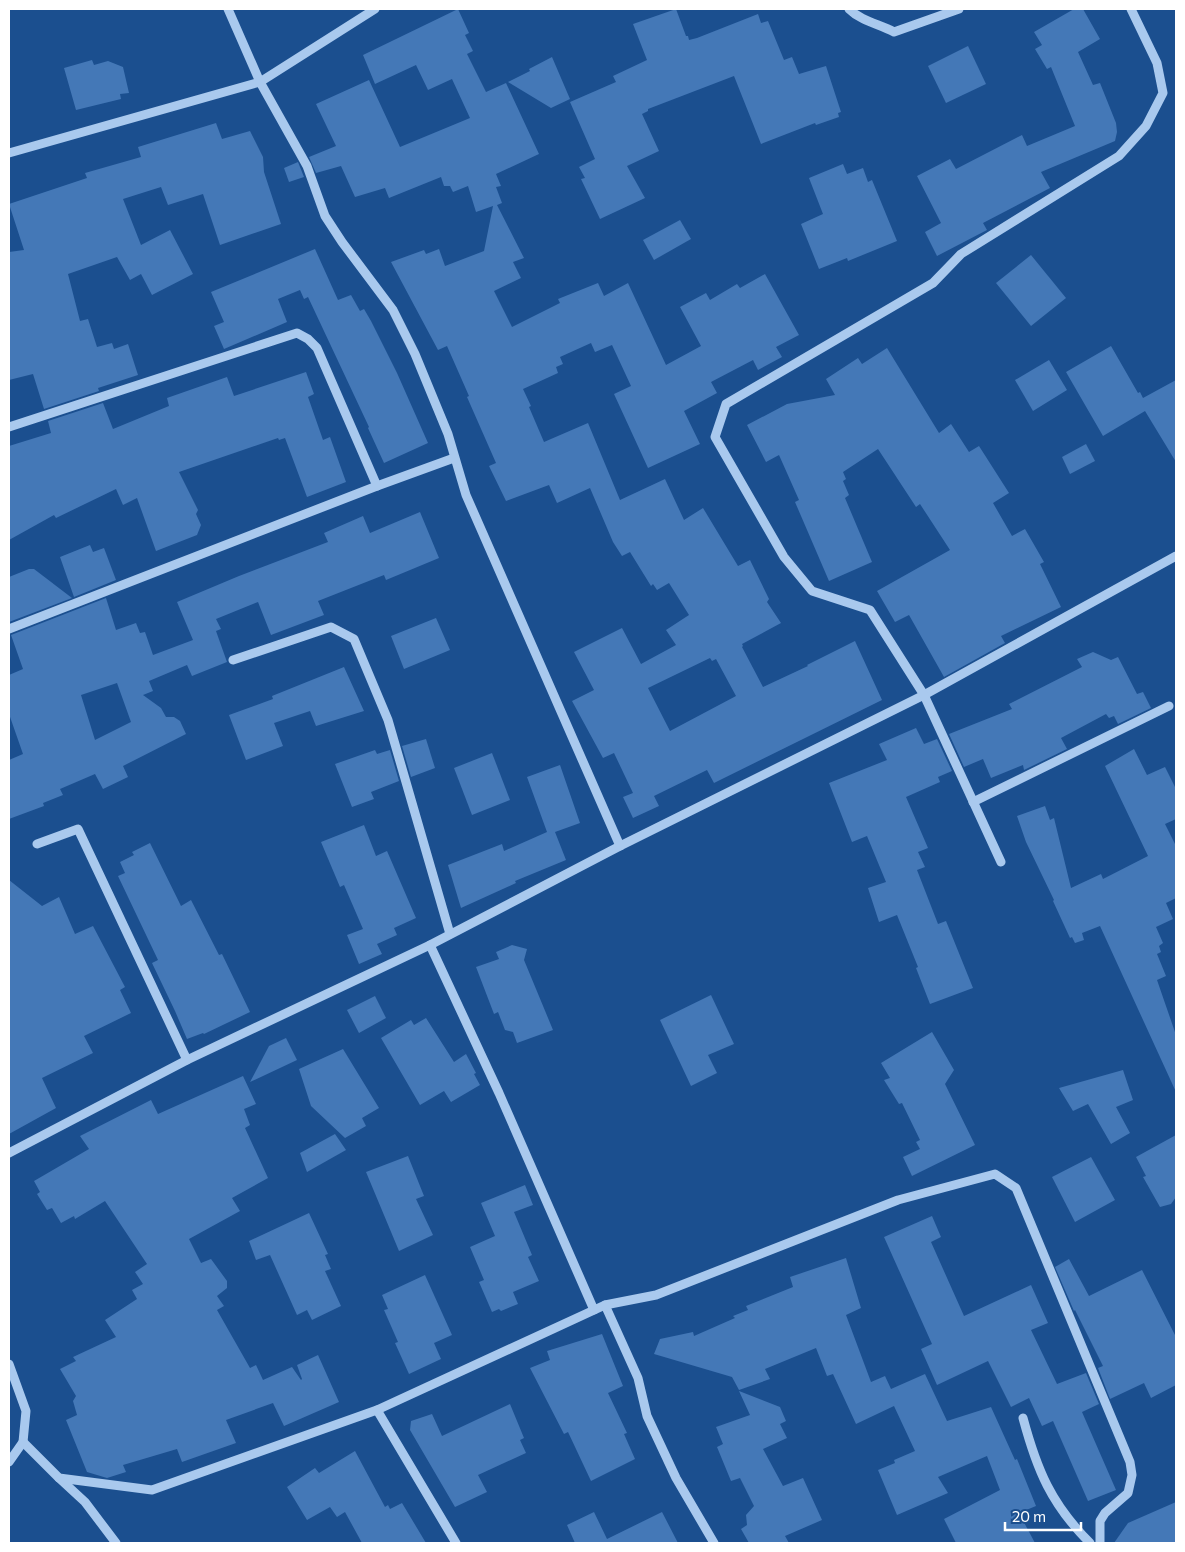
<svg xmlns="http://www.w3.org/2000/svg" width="1185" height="1552" font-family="Commissioner,sans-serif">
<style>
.building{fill:#4478b7;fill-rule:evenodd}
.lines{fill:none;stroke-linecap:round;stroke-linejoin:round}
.minor{stroke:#a9c9ee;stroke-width:9}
</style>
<rect width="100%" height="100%" fill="#1b4f8f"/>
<!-- building -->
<g class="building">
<path d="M458,9L469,33L465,35L473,51L467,54L486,92L506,83L539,154L496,174L501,186L496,187L502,203L497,205L524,258L513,262L521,278L494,291L512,327L560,303L558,299L598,283L604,296L628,283L666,365L701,346L680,307L706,293L710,300L737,284L740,288L765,274L799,335L776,347L782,357L758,370L753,360L711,382L717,393L684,411L700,444L648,468L614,394L631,386L612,345L595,352L591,343L560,357L563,364L556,367L558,373L523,389L531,406L529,407L544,442L588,423L620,500L665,479L684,520L703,508L738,566L750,560L769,599L767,602L781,623L742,644L743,646L742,647L763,687L808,666L807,665L855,641L882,700L714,783L707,770L654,796L659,806L633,818L623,797L633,793L614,753L603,758L572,701L594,690L574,652L622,628L641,664L676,645L666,630L689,615L669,583L657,590L653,584L651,586L630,552L622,556L613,542L590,488L557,503L549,485L506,501L489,466L496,463L467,397L469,396L447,346L438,350L391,262L424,250L426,254L439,249L445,266L484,251L493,206L476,212L468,186L453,192L450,186H444L441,177L389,198L385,188L355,197L341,166L316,173L309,157L336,146L316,104L369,80L400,147L470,118L452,79L428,90L416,65L375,84L363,55ZM710,658L712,661L716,659L736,696L670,731L648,688Z"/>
<polygon points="676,9 686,36 688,36 689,40 697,38 758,14 761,23 768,21 784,60 792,57 799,74 826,66 841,112 838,113 839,117 816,125 815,123 761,144 734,76 648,109 648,111 642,114 659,151 627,166 645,198 600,219 581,179 585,178 579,167 595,159 570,102 616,82 613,76 647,60 633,24"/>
<polygon points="1074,9 1083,9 1100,39 1078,52 1093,85 1100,83 1116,123 1117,132 1115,141 1041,172 1050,188 983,223 987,230 937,256 925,232 941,223 917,176 950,159 956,169 1022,135 1027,146 1075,126 1051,67 1047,69 1035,49 1042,45 1034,32"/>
<polygon points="968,46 986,84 946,103 928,66"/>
<polygon points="552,57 570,99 551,108 508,82 530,71 529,69"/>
<polygon points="92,60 94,65 108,61 123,67 129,93 120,94 121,99 76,110 64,68"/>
<polygon points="216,123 222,139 250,131 263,157 264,172 281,224 220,245 203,194 168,205 161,187 123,199 141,245 170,230 193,274 152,295 141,274 130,280 117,257 68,274 80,321 88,319 97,347 112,343 114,349 128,344 138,375 98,388 99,391 44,409 33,374 9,380 9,252 24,250 9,204 87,178 85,173 141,157 138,147"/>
<polygon points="298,162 304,177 289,182 284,168"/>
<polygon points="843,164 847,174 863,168 868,182 872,180 897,241 848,261 847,258 819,269 801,224 823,214 809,178"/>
<polygon points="680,220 691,239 654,260 643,240"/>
<polygon points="315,249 338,300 351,295 360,311 364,309 371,321 397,373 428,443 384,463 368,428 369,427 308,297 304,299 300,290 278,299 287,322 224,349 214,326 224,322 211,292"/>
<polygon points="1031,255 1066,298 1031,326 996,283"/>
<polygon points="1111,346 1138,393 1140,392 1143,398 1176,380 1176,462 1145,411 1103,436 1066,372"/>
<polygon points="887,348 939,433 951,424 969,452 979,446 1009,493 993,503 1012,536 1025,529 1044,562 1040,564 1061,607 1001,636 1005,643 944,677 909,615 895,622 877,591 950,550 920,504 916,507 878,449 843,472 846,479 843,481 849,495 845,498 872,562 829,581 795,502 799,500 779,455 766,462 747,425 787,404 835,395 826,379 858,358 862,364"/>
<polygon points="1049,360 1067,390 1033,411 1015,380"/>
<polygon points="306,372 314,394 308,397 323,440 330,437 346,482 307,497 285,438 279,440 278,438 179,472 198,510 196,514 201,525 197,535 156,551 137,498 123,505 116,489 56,518 54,515 9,540 9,446 51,433 48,421 103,403 113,429 169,406 167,398 227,377 234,396"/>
<polygon points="1086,444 1095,461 1070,474 1062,457"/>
<path d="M420,512L439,558L386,580L384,575L318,601L324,615L271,635L258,602L216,619L221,629L216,631L227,662L192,676L187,665L149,681L153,691L143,695L161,708L166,717H174L180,721L186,734L123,766L128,777L103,789L95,774L60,789L63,795L43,803L44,806L9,819V760L23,754L9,714V675L23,669L11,635L106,598L116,630L136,623L140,633L145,632L153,655L193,640L177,602L239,576L328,542L324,533L363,516L370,533ZM117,683L131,722L95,740L81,695Z"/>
<polygon points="90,545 93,552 104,548 116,580 74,597 60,557"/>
<polygon points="29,569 34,569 72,598 9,622 9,577"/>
<polygon points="436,618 450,650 404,669 391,636"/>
<polygon points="1093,652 1111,660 1118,657 1137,694 1143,692 1151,708 1118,724 1114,716 1109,718 1106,714 1061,738 1067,749 1024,770 1023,765 991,778 983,759 964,767 949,734 1012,709 1009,704 1082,667 1077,659"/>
<polygon points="344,667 364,711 316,726 310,711 274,723 283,746 246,760 229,715 273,699 272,696"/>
<polygon points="916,728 924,744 937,739 952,771 938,777 940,782 906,797 928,848 918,852 925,867 917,870 938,924 946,921 973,988 930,1004 916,968 918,967 897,915 879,922 868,888 886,882 867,836 852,842 829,783 887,760 879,744"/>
<polygon points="426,739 435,768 411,777 402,746"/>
<polygon points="1134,749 1147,775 1165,767 1176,789 1176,819 1165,824 1176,846 1176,898 1166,903 1173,919 1156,927 1163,943 1159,946 1161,952 1157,954 1166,976 1157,980 1176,1035 1176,1092 1100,926 1082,933 1084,940 1075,943 1072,937 1070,938 1053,901 1054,900 1026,842 1017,816 1045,806 1050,820 1054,818 1071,888 1101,874 1103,879 1148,856 1105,766"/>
<polygon points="375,750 377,754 390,750 399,781 371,792 374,799 352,807 335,764"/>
<polygon points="492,753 510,800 472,815 454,768"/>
<polygon points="560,765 580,823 555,832 566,860 515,881 516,883 461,908 448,865 502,844 504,851 547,832 527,777"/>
<polygon points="364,825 376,856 387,851 416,918 394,928 397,935 377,944 382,954 359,964 347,935 363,929 344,885 340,887 321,842"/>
<polygon points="150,843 181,906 191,900 219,955 222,954 250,1012 204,1034 203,1033 187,1039 175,1011 152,963 158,960 118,876 125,873 120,862 134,855 132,852"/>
<polygon points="9,880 42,906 59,897 75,934 93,926 125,987 120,990 131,1013 84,1036 93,1053 42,1078 56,1108 9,1134"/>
<polygon points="512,945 527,949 524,960 553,1030 517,1043 513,1032 505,1030 498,1012 494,1014 476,967 499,959 496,952"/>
<polygon points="711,995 734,1044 708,1055 717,1073 691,1086 660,1020"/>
<polygon points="375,996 386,1018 359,1033 347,1010"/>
<polygon points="426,1018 454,1062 466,1054 476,1073 474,1074 480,1085 451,1102 444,1091 420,1105 381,1038 411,1020 414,1025"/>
<polygon points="932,1032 954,1070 945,1084 975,1145 912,1176 903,1157 920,1149 916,1142 920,1140 902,1103 899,1104 884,1080 890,1078 881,1063"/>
<polygon points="286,1038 297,1060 250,1082 269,1046"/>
<polygon points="343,1049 379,1108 362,1118 366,1126 345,1138 311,1106 299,1069"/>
<polygon points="1123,1070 1133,1100 1116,1107 1130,1133 1111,1144 1088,1104 1073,1111 1059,1088"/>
<polygon points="243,1076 256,1104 244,1109 250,1125 245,1128 268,1178 232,1198 240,1211 189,1239 201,1263 211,1259 227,1281 227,1288 217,1296 224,1306 217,1310 250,1368 256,1365 263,1380 292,1367 301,1380 302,1379 297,1365 318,1355 339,1402 284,1426 273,1403 226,1420 236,1443 182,1462 177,1449 123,1465 126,1472 107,1478 87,1472 66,1420 77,1415 73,1401 76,1396 60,1369 76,1361 73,1357 116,1337 105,1320 137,1299 132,1290 143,1284 135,1272 147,1264 105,1201 75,1219 74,1216 61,1223 52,1208 47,1210 37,1194 40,1192 34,1181 89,1149 80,1136 151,1100 158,1114"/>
<polygon points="335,1134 346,1150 307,1172 300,1153"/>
<polygon points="1176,1135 1176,1197 1171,1204 1160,1207 1143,1177 1146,1176 1136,1157"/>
<polygon points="408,1156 424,1196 416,1199 433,1235 399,1251 366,1172"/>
<polygon points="1091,1157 1115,1200 1075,1222 1052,1177"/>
<polygon points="525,1185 533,1205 514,1212 532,1255 528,1257 539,1281 513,1292 518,1304 501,1311 499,1309 492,1312 479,1282 484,1280 470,1247 495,1236 481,1203"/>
<polygon points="309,1213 328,1254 325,1255 331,1269 325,1271 341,1306 312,1320 307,1310 297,1315 270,1255 256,1260 249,1241"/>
<polygon points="932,1216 941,1237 931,1242 964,1316 1031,1285 1048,1323 1031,1330 1057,1384 1086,1373 1099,1404 1082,1412 1116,1490 1088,1501 1053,1421 1042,1426 1029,1398 1011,1407 988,1361 937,1385 921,1349 932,1344 884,1237"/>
<polygon points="846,1258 861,1308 846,1315 871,1382 885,1376 891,1389 925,1374 947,1421 991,1407 1015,1460 1017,1459 1036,1506 1019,1513 1035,1543 956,1543 944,1519 1000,1490 987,1456 938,1477 948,1493 897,1515 878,1470 895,1463 894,1460 915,1451 894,1406 856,1424 833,1374 827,1376 816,1348 765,1369 770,1379 739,1390 732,1377 654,1354 660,1339 693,1332 694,1336 735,1318 733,1316 748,1310 746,1306 793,1287 790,1277"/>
<polygon points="1069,1259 1089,1296 1142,1270 1176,1337 1176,1385 1151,1398 1144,1383 1110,1399 1098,1368 1103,1366 1075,1310 1074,1311 1055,1267"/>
<polygon points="425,1275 452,1335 434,1343 441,1359 409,1374 395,1343 398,1342 384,1310 388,1309 382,1295"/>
<polygon points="602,1334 623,1386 608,1393 627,1433 624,1434 635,1459 591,1481 568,1432 564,1434 530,1368 550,1360 547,1351"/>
<polygon points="739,1391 780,1407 786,1421 780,1424 787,1438 763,1449 783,1486 803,1478 822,1520 785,1536 789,1543 749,1543 741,1529 747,1525 746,1515 754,1506 740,1478 731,1481 717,1447 723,1444 716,1427 750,1415"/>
<polygon points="510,1404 524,1438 520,1440 526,1453 478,1475 487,1492 455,1507 410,1430 411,1421 432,1414 442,1436"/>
<polygon points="355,1451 385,1507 388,1505 390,1509 402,1503 426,1543 362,1543 345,1512 337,1517 330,1507 307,1520 287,1487 315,1468 319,1473"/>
<polygon points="1176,1502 1176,1543 1114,1543 1128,1523"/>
<polygon points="594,1512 607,1539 662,1512 678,1543 575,1543 567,1525"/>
</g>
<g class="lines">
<!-- minor -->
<g class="minor">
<polyline points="228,9 260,82 375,9"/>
<path d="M849,9C861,21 879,24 894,32L959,9"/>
<polyline points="9,153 260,82 307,166 325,216 342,242 393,310 415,354 448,434 466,495 620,846 430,945 499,1093 594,1310"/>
<polyline points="9,427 297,333 308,339 317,348 377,486"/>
<polyline points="9,629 377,486 454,458"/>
<polyline points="233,660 331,627 354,639 388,720 450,934"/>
<polyline points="973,802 1169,706"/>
<polyline points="37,844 78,829 187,1060"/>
<polyline points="620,846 924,695 1176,556"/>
<polyline points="1001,862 924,695 870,610 812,591 784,557 715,437 726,404 933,283 961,254 1119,156 1146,126 1163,93 1157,63 1131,9"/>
<polyline points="9,1153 187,1060 430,945"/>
<polyline points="605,1305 638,1378 647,1416 676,1478 714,1543"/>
<polyline points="9,1364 26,1411 23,1442 9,1462"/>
<polyline points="377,1410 456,1543"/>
<path d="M1023,1418C1037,1470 1051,1504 1090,1543"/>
<polyline points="23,1442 59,1478 152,1490 377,1410 605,1305 656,1295 898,1200 995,1174 1016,1188 1130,1462 1132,1475 1128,1493 1105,1513 1100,1521 1100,1543"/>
<polyline points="59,1478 85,1502 116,1543"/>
</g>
</g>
<!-- border -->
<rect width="1185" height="1552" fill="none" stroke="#ffffff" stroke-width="20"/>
<!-- scale -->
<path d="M1005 1522v8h76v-8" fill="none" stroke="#ffffff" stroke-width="2.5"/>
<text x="1012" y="1522" font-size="15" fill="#ffffff" stroke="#1b4f8f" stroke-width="4" paint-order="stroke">20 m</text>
</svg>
